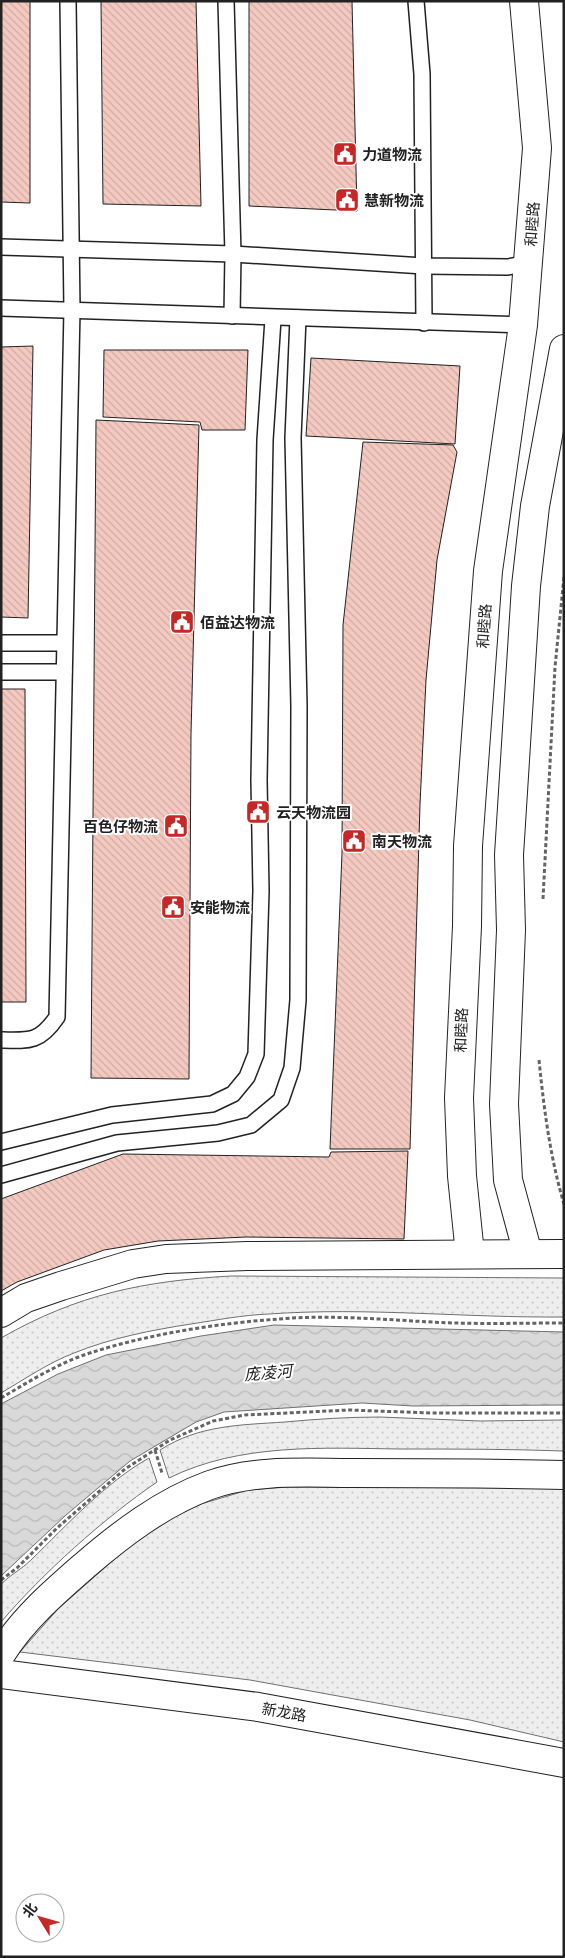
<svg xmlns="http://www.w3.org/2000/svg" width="565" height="1958" font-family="Poppins,'Noto Sans SC',sans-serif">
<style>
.grass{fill:url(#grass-dots);stroke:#6f6f6f}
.water{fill:url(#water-waves);stroke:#6f6f6f}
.building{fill:url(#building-back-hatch);stroke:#222}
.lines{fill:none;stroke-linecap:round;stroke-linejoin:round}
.service-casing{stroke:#222;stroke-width:18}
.minor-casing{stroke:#222;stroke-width:30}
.tertiary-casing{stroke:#222;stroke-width:30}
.primary-casing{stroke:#222;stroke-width:30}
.path{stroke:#646464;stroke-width:3;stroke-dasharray:4 2.5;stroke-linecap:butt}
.service{stroke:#fff;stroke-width:15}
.minor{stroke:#fff;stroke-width:28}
.tertiary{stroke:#fff;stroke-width:28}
.primary{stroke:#fff;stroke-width:28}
.labels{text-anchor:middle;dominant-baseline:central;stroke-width:4;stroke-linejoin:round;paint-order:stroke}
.poi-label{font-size:15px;font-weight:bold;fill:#222;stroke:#fff;text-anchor:start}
.street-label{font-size:15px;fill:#222;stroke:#fff}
.water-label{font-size:16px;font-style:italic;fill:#222;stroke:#fff}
</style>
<defs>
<pattern id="grass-dots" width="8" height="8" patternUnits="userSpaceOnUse" patternTransform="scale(1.25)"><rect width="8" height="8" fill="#eee"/><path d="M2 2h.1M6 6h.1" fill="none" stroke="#ccc" stroke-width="1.8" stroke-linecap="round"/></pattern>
<pattern id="water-waves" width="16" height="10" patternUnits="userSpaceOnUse" patternTransform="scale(1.25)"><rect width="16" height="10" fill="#d9d9d9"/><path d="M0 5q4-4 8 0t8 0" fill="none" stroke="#bababa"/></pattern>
<pattern id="building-back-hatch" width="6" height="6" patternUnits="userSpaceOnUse" patternTransform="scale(1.25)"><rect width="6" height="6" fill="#f3c9c0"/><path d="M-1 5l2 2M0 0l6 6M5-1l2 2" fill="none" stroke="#d0aca5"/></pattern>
</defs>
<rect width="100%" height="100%" fill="#fff"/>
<!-- grass -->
<g class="grass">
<path d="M231,1276L564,1278V1317C466,1318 367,1307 269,1314C243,1315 217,1320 191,1324C152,1330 111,1338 74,1353C48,1363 25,1379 1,1393V1338C78,1294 144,1281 231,1276Z"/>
<path d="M380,1417L480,1421L564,1420V1451C509,1449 455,1449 400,1449C323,1448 240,1443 169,1478L160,1450C199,1425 240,1425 285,1422C317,1419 348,1417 380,1417Z"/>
<path d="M149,1458L157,1482C103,1519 43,1573 1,1622V1584C10,1575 22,1569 31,1560C67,1525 106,1482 149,1458Z"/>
<polygon points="287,1487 564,1488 564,1742 470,1720 250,1680 20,1652 58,1609 135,1541 155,1526 201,1504 248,1490"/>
</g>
<!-- water -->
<polygon class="water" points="274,1325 564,1332 564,1405 413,1406 362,1403 224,1412 196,1422 130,1461 66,1515 1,1576 1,1404 58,1374 106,1355 201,1336"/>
<!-- building -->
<g class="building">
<polygon points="1,1 30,1 30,203 1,202"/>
<polygon points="101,1 196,1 201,206 103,204"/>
<polygon points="249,1 352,1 357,211 249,206"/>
<polygon points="33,346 28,618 1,617 1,347"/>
<polygon points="104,350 248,350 245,430 202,430 200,422 103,417"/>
<polygon points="311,358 460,366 455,444 306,436"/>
<polygon points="96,420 199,425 191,734 189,1079 91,1078"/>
<polygon points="363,442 453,445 457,452 437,560 426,680 420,804 410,1149 330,1149 342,853 343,625"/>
<polygon points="1,689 25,689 26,1002 1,1002"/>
<polygon points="408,1151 404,1239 246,1237 158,1241 104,1250 17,1282 1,1291 1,1199 123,1154 329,1157 331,1152"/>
</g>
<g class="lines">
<defs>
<g id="service">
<polyline points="226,1 233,254 232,316"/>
<polyline points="416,1 422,74 424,323"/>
<polyline points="1,247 233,254 424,266 508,267 529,263"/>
<polyline points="1,308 523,325"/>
<polyline points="1,643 64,643"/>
<polyline points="1,672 64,672"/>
<path d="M1,1040C30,1041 40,1042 57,1017L72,310L68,1"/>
<polyline points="1,1142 112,1115 212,1104 233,1094 247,1077 256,1054 261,891 259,780 265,440 273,319"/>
<polyline points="1,1175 117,1143 218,1133 251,1125 281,1100 292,1068 298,1000 299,706 293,438 298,318"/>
</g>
<g id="minor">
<polyline points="1,1313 26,1298 61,1286 133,1264 166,1259 247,1256 564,1254"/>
<path d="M1,1654C23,1619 53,1593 84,1566C121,1534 163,1502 210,1485C256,1469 305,1473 352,1473C423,1473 493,1473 564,1475"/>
</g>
<g id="tertiary">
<polyline points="470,1254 462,1176 459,1098 467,926 468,846 488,571 523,325 537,148 524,1"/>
<polyline points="528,1254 508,1180 504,1104 511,930 509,855 526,586 535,506 564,349"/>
</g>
<polyline id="primary" points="1,1674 258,1707 564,1763"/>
</defs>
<!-- service casing -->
<use href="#service" class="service-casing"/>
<!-- minor casing -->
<use href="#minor" class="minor-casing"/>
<!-- tertiary casing -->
<use href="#tertiary" class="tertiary-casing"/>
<!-- primary casing -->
<use href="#primary" class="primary-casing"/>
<!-- path -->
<g class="path">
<polyline points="543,899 555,667 564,577"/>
<path d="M539,1060C544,1109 550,1157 564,1204"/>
<path d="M1,1398C30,1381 60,1362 93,1352C150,1334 219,1323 279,1319C337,1314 396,1321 454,1323C490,1324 527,1323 564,1323"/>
<polyline points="155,1450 162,1473"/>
<polyline points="1,1580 17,1568 57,1528 125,1469 170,1440 213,1421 245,1415 349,1410 432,1413 564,1413"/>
</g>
<!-- service -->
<use href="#service" class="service"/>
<!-- minor -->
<use href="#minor" class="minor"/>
<!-- tertiary -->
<use href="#tertiary" class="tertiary"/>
<!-- primary -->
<use href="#primary" class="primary"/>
</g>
<!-- icons -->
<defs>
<symbol id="civic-square" viewBox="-11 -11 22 22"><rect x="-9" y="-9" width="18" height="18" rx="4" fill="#c62828" stroke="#fff"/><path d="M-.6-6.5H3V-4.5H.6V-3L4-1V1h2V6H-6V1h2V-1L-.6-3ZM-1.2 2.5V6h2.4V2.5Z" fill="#fff"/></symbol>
</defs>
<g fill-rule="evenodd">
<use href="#civic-square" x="331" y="140" width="28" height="28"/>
<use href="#civic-square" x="333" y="186" width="28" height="28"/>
<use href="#civic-square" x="168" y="608" width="28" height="28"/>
<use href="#civic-square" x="244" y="798" width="28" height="28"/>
<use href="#civic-square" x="162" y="812" width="28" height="28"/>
<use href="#civic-square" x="340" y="827" width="28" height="28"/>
<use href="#civic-square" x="159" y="893" width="28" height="28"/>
</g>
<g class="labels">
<!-- poi labels -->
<g class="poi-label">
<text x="362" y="154">力道物流</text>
<text x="364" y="200">慧新物流</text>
<text x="200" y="622">佰益达物流</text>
<text x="276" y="812">云天物流园</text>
<text x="158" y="826" text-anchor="end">百色仔物流</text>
<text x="372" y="841">南天物流</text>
<text x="190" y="907">安能物流</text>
</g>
<!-- street labels -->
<g class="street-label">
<text transform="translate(532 224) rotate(-86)">和睦路</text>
<text transform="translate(484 626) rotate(-86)">和睦路</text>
<text transform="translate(461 1030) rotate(-88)">和睦路</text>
<text transform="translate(284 1712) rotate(10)">新龙路</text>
</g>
<!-- water labels -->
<g class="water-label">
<text transform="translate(268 1373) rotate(-5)">庞凌河</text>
</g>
</g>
<!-- border -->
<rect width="565" height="1958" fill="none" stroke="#222222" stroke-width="5"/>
<!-- north arrow -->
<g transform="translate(40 1918) rotate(307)"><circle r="24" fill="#ffffff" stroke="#a7a7a7"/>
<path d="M0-4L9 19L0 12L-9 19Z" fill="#c62828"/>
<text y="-8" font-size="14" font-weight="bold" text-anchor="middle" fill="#222222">北</text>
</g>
</svg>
